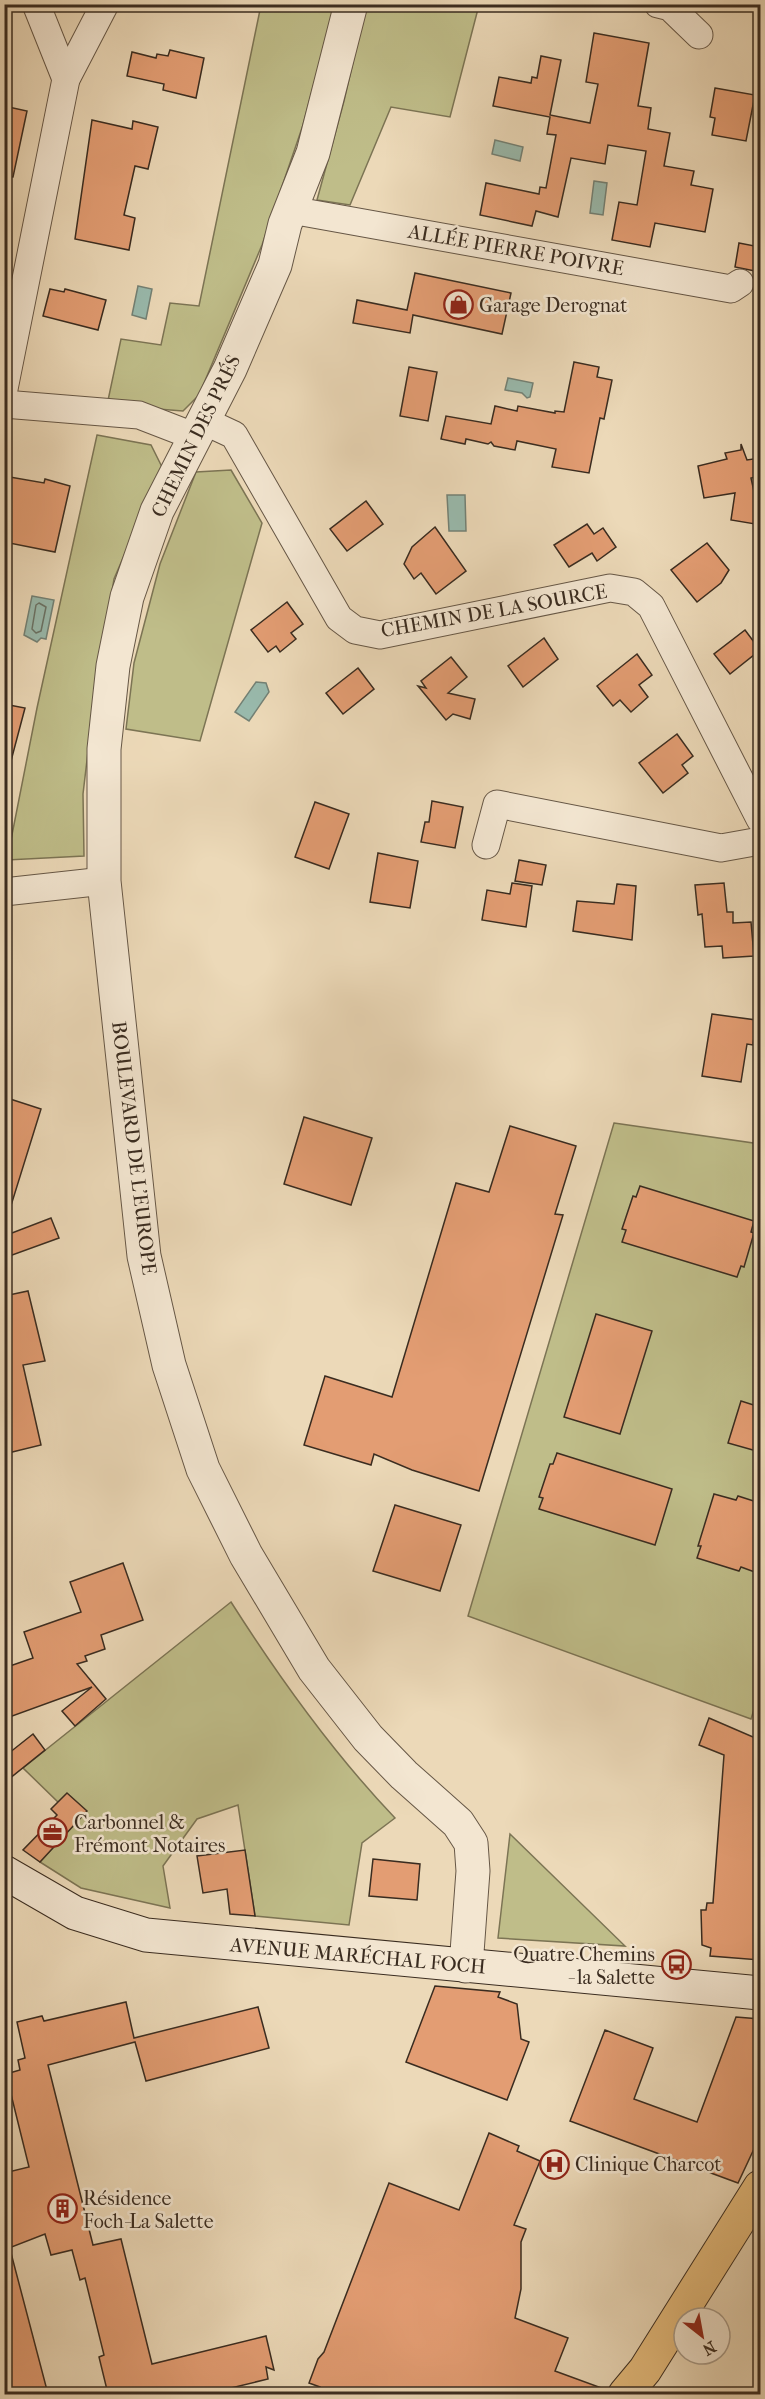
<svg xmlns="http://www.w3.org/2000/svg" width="765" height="2399" font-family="'IM FELL French Canon',serif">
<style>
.green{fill:#bfbd89;stroke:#7c7454;stroke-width:1.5}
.water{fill:#99baad;stroke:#738175;stroke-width:1.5}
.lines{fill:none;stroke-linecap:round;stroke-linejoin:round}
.shore{stroke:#6a7366;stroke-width:1.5}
.building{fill:#e39d73;stroke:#3a2c20;stroke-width:1.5}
.minor-casing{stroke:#665746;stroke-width:29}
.tertiary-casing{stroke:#665746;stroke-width:35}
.secondary-casing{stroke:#3a2c20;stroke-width:35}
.primary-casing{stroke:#3a2c20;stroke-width:35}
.minor{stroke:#f3e6d1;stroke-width:27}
.tertiary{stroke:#f3e6d1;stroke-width:33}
.secondary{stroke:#f3e6d1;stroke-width:33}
.primary{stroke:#e6bc7c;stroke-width:33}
.labels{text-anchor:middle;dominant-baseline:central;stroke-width:5;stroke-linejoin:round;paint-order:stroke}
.street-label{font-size:20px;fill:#3a2c20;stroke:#f3e6d1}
.poi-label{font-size:20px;fill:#3a2c20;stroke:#f3e6d1;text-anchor:start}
</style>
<rect width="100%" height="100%" fill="#ecd9b8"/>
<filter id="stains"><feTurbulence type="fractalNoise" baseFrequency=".00333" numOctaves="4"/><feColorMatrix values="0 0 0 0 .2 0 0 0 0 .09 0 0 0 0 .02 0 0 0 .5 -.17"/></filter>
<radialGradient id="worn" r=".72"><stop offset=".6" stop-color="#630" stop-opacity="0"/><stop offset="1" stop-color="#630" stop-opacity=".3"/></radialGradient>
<!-- green -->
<g class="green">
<polygon points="261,5 335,5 303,125 262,245 199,395 183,411 107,405 121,339 161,345 170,303 199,306"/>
<polygon points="366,5 479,5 450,117 391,107 350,205 317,200 344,101"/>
<polygon points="97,435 151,445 162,467 114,579 91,726 83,794 84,856 7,860 37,708"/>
<polygon points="231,470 262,523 200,741 126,729 134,663 160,564 196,472"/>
<polygon points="614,1123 760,1144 760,1690 751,1719 468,1616"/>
<path d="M231,1602C280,1679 332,1752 395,1818L362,1843L349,1925L255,1916L238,1805L197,1819L163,1866L170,1908L81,1888L40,1862L86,1811L58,1802L23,1768Z"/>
<polygon points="510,1834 625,1946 498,1938"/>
</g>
<!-- water -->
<g class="water">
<polygon points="495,140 523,147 520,161 492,154"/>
<polygon points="594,181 607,183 603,215 590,213"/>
<polygon points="138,286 152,289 146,319 132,315"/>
<polygon points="508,378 533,383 530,397 527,398 522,393 505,390"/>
<polygon points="447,495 465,495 466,531 449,531"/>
<polygon points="32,596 54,600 46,639 41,638 37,642 24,635"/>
<polygon points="256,682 266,683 269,692 249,721 235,712"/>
</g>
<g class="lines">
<!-- shore -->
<polygon class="shore" points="39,603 46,607 41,631 36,633 32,629 36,605"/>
</g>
<!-- building -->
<g class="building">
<polygon points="594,33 649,43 638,106 651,108 648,129 670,133 664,166 694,171 691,185 713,189 705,232 655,223 650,247 612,240 619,202 637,205 646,151 608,145 605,164 571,158 558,217 536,211 532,226 480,215 486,183 539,194 540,187 546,188 556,135 547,134 550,117 493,106 499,77 531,83 532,77 537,78 541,56 561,60 550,115 590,123 598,84 586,82"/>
<polygon points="170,50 204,58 196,98 163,90 164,84 127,76 132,52 156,58 157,54 168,56"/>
<polygon points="715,88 755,95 746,141 712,135 715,118 710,117"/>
<polygon points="4,106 27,111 13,177 4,176"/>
<polygon points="92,120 132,129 133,121 158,127 148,169 135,166 124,215 135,218 129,250 75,239"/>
<polygon points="739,243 760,247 760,272 735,267"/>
<polygon points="415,273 511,293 502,334 413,315 410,333 353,323 357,300 407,310"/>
<polygon points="50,289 64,292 65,289 106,300 98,330 43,316"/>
<polygon points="574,362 599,367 597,377 612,380 604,419 600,418 589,473 552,467 556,449 517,441 515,450 494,446 491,442 488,444 466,439 465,444 441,439 446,416 491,424 495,406 517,411 518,406 555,413 555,411 564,412"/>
<polygon points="409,367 437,372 428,421 400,416"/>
<polygon points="741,444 747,460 760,458 760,476 751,478 757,505 755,524 731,520 735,493 704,498 698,466 727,459 725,453 741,450"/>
<polygon points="4,476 44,483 45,479 70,486 55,552 4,542"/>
<polygon points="366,501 383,524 347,551 330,529"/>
<polygon points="587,524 594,534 603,528 616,547 597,561 592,553 569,567 554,545"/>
<polygon points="435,527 466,571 436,594 421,573 414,579 404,564 412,547"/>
<polygon points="707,543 729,570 721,583 697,602 671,570"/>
<polygon points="287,602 303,624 291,633 296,639 280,652 276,646 268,652 251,630"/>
<polygon points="745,630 760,650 730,674 714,654"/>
<polygon points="544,638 558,659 523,687 508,666"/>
<polygon points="637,654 652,675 639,685 648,697 631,712 620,700 613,706 597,686"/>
<polygon points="451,657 467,677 448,693 475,699 470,719 453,714 446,720 418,686 426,688 421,681"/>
<polygon points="358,668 374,689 343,714 326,693"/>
<polygon points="4,704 25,708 11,761 4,760"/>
<polygon points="677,734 693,756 682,765 688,773 663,793 639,763"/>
<polygon points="432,801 463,807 455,848 421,842 425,822 429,822"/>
<polygon points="315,802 349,814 329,869 295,857"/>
<polygon points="378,853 418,861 410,908 370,902"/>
<polygon points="519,860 546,865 542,885 515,881"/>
<polygon points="512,883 532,886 526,927 482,920 487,890 510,894"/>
<polygon points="724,883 727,912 733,912 733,923 751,922 754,956 723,958 722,946 705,947 702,914 698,915 695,885"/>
<polygon points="617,884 636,886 632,940 573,931 577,901 614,904"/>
<polygon points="712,1014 756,1020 753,1045 747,1044 741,1082 702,1076"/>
<polygon points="4,1097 41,1109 9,1212 4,1211"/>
<polygon points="304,1117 372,1138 351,1205 284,1184"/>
<polygon points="510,1126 576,1146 555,1214 563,1215 479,1491 412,1470 374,1454 371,1465 304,1445 325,1376 392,1397 456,1183 489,1192"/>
<polygon points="640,1186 754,1221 751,1232 754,1233 744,1267 741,1266 737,1277 622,1242 626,1230 622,1229 633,1196 636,1197"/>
<polygon points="51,1218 59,1238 4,1258 4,1236"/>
<polygon points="28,1291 45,1361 23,1365 41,1445 4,1454 4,1296"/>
<polygon points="596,1314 652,1331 620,1434 564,1417"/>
<polygon points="741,1401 760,1407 760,1452 728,1443"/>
<polygon points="557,1453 672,1489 655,1545 539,1509 543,1498 539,1497 550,1464 553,1464"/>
<polygon points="714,1494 736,1500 738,1496 760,1503 760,1574 741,1567 739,1571 697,1558 701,1546 698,1546"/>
<polygon points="395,1505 461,1525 440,1591 373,1571"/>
<polygon points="123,1563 143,1620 101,1635 105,1649 85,1656 87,1661 77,1664 106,1699 75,1726 62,1711 92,1687 4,1719 4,1668 33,1658 24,1632 81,1612 70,1582"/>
<polygon points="709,1718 760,1740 760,1843 755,1890 760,1890 760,1960 710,1956 711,1948 702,1945 701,1910 706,1910 707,1903 713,1903 724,1755 699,1745"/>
<polygon points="33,1734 45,1750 4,1783 4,1757"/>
<polygon points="67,1793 87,1811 40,1862 23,1850 57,1815 51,1809"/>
<polygon points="245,1850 252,1896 255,1916 230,1914 227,1889 203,1893 197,1856"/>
<polygon points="373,1859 420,1864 417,1900 369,1896"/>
<polygon points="435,1986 500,1992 498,1997 517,2004 521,2039 529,2042 507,2100 406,2062"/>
<polygon points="126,2002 134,2038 258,2007 269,2048 146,2081 135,2042 48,2065 93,2245 121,2239 152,2364 266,2336 274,2370 266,2367 268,2379 206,2394 108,2394 99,2357 104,2355 85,2278 80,2280 72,2250 51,2255 45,2234 4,2250 4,2173 29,2167 6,2074 20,2070 18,2060 25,2058 17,2022 42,2016 44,2021"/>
<polygon points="736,2017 760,2019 760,2136 738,2183 570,2121 605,2030 653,2048 634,2099 697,2122"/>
<polygon points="489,2133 519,2146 517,2151 540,2161 514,2225 526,2229 521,2242 521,2289 515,2318 568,2338 555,2371 607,2390 607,2394 317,2394 320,2387 309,2383 318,2359 324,2352 389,2183 459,2210"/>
<polygon points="11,2253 48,2394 8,2394 4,2379 4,2254"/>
</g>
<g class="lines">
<defs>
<g id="minor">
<polyline points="36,4 66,79"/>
<polyline points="658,4 670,7 699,35"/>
<polyline points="291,210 731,289 740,283"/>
<polyline points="4,389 66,79 105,4"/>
<polyline points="4,404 139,415 196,437"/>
<polyline points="204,421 234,435 339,618 355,630 380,635 610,588 634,592 651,606 760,819"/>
<polyline points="486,845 497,804 721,848 760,841"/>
<polyline points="4,892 104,881"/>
</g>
<polyline id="tertiary" points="351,4 313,153 285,224 275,265 230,369 157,511 127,597 113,666 104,749 104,881 144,1256 169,1365 203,1469 246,1555 314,1669 368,1738 404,1775 458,1823 471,1843 473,1871 466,1966"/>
<polyline id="secondary" points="4,1872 75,1913 146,1935 760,1993"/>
<polyline id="primary" points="625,2394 645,2370 760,2187"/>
</defs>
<!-- minor casing -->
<use href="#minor" class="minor-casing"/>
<!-- tertiary casing -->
<use href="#tertiary" class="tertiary-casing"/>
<!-- secondary casing -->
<use href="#secondary" class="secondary-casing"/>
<!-- primary casing -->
<use href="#primary" class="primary-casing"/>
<!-- minor -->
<use href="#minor" class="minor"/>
<!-- tertiary -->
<use href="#tertiary" class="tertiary"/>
<!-- secondary -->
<use href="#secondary" class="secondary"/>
<!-- primary -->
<use href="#primary" class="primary"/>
</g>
<!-- icons -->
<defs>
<symbol id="shop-ring" viewBox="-11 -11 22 22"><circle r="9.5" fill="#f3e6d1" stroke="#8f2418" stroke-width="1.5"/><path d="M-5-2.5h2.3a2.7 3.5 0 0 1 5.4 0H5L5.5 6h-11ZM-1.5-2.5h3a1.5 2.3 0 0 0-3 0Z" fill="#8f2418"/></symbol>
<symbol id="office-ring" viewBox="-11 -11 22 22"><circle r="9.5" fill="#f3e6d1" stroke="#8f2418" stroke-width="1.5"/><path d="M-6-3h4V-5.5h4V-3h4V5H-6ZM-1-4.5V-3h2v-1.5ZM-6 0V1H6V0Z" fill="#8f2418"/></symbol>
<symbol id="bus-ring" viewBox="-11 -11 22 22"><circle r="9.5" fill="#f3e6d1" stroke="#8f2418" stroke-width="1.5"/><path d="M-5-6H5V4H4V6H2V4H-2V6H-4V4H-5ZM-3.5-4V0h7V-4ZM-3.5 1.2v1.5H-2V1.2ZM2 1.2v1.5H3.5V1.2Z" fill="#8f2418"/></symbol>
<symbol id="hospital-ring" viewBox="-11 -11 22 22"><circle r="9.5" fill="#f3e6d1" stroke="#8f2418" stroke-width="1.5"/><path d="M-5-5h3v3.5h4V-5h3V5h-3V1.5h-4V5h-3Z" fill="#8f2418"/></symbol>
<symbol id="building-ring" viewBox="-11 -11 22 22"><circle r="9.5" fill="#f3e6d1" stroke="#8f2418" stroke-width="1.5"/><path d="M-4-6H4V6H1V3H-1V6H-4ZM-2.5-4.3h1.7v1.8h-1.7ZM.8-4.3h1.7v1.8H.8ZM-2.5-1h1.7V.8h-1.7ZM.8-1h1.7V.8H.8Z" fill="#8f2418"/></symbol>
</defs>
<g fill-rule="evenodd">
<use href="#shop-ring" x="442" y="288" width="33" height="33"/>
<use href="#office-ring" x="36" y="1816" width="33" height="33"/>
<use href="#bus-ring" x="660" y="1948" width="33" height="33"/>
<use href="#hospital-ring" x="538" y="2148" width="33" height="33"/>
<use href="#building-ring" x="46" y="2192" width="33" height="33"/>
</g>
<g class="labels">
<!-- street labels -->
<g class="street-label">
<text transform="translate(516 250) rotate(10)">ALLÉE PIERRE POIVRE</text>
<text transform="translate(196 436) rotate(-64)">CHEMIN DES PRÉS</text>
<text transform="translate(494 611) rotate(-10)">CHEMIN DE LA SOURCE</text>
<text transform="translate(134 1148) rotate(83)">BOULEVARD DE L'EUROPE</text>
<text transform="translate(358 1956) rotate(5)">AVENUE MARÉCHAL FOCH</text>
</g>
<!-- poi labels -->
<g class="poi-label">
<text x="479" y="305">Garage Derognat</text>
<text x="74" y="1822">Carbonnel &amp;<tspan x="74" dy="23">Frémont Notaires</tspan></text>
<text x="655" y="1954" text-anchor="end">Quatre Chemins<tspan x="655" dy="23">- la Salette</tspan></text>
<text x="575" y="2164">Clinique Charcot</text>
<text x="83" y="2198">Résidence<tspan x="83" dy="23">Foch-La Salette</tspan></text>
</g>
</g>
<!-- margin -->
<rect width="765" height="2399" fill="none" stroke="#ecd9b8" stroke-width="24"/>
<rect x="6" y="6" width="753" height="2387" fill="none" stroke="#3a2c20" stroke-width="3"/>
<rect x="12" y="12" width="741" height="2375" fill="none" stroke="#3a2c20" stroke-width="1.5"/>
<!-- north arrow -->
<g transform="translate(702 2336) rotate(149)"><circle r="28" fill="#f3e6d1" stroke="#a99c8a" stroke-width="1.5"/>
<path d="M0-4.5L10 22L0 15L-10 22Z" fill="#8f2418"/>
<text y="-9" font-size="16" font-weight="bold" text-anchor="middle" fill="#3a2c20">N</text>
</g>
<rect width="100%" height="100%" filter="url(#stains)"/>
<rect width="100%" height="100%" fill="url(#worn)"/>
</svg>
